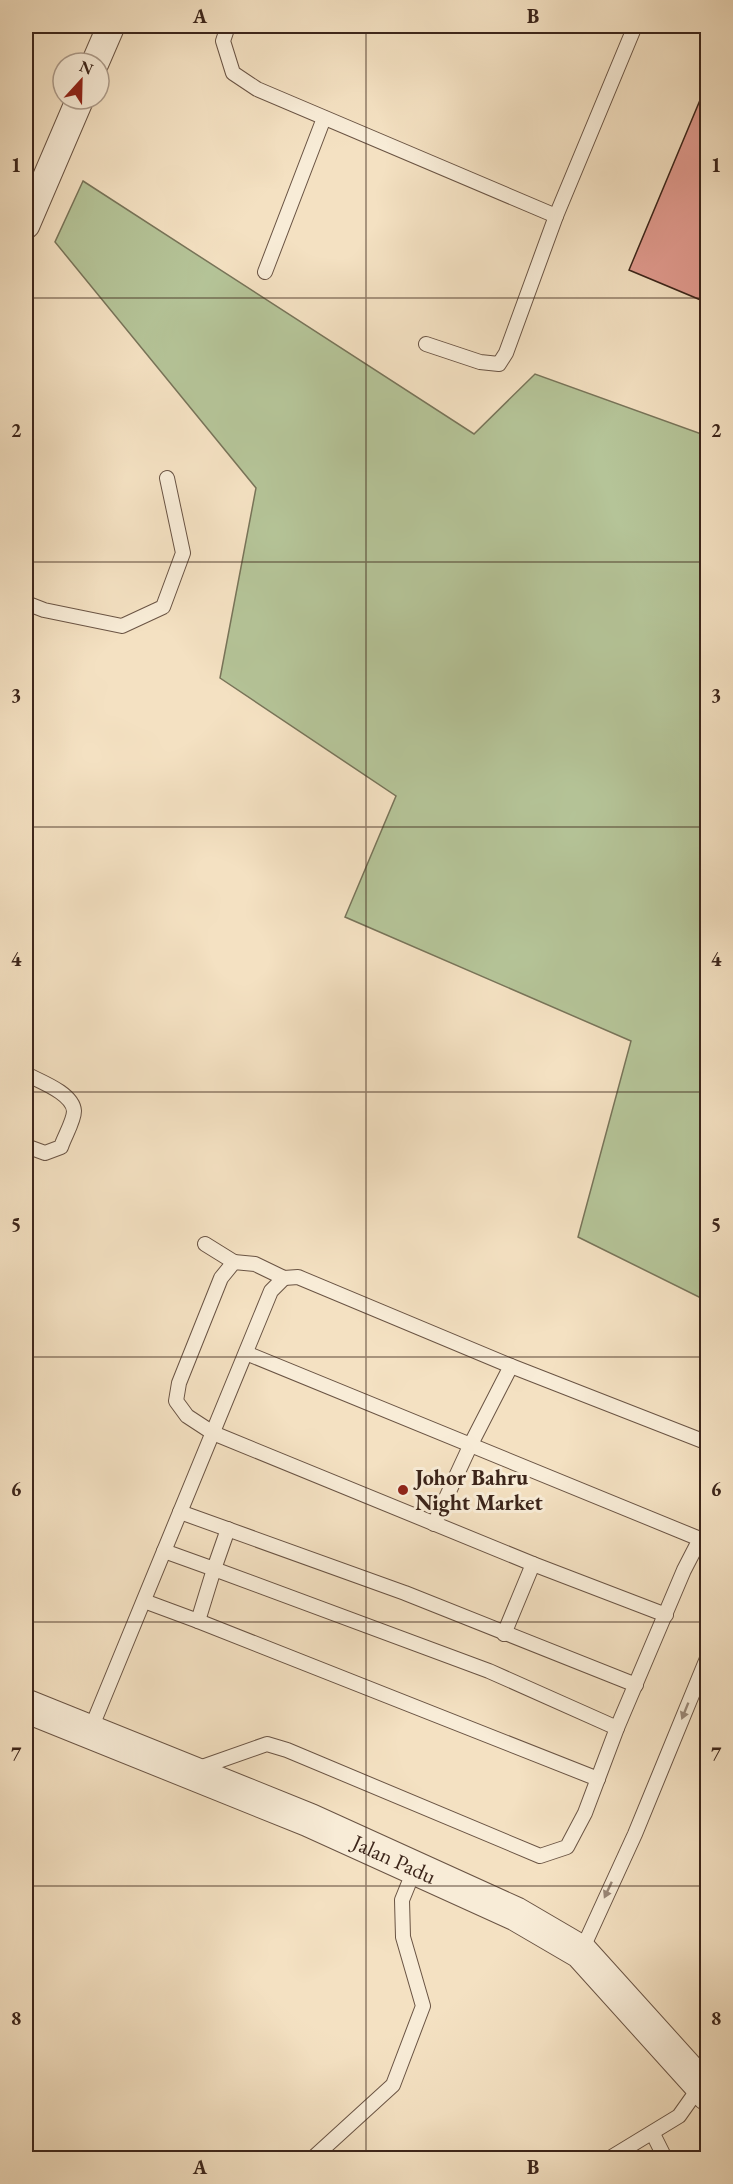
<svg xmlns="http://www.w3.org/2000/svg" width="733" height="2184" font-family="'EB Garamond',serif">
<style>
.green{fill:#b5c498;stroke:#787459;stroke-width:1.5}
.building{fill:#e09a8e;stroke:#3c251a;stroke-width:1.5}
.lines{fill:none;stroke-linecap:round;stroke-linejoin:round}
.service-casing{stroke:#6a5444;stroke-width:16}
.minor-casing{stroke:#6a5444;stroke-width:29}
.tertiary-casing{stroke:#6a5444;stroke-width:35}
.service{stroke:#f8ecd7;stroke-width:14}
.minor{stroke:#f8ecd7;stroke-width:27}
.tertiary{stroke:#f8ecd7;stroke-width:33}
.oneway{fill:#9a8878}
.grid{fill:none;stroke:#3c251a;stroke-width:1.5;stroke-opacity:0.55}
.poi-dot{fill:#8f2418;stroke:#f8ecd7;stroke-width:2}
.labels{text-anchor:middle;dominant-baseline:central;stroke-width:6;stroke-linejoin:round;paint-order:stroke}
.poi-label{font-size:22px;font-weight:bold;fill:#3c251a;stroke:#f8ecd7;text-anchor:start}
.street-label{font-size:22px;fill:#3c251a;stroke:#f8ecd7}
.neatline{fill:none;stroke:#3c251a;stroke-width:2}
.grid-label{font-size:20px;text-anchor:middle;font-weight:bold;fill:#3c251a}
</style>
<rect width="100%" height="100%" fill="#f4e1c2"/>
<filter id="stains"><feTurbulence type="fractalNoise" baseFrequency=".00333" numOctaves="4"/><feColorMatrix values="0 0 0 0 .2 0 0 0 0 .09 0 0 0 0 .02 0 0 0 .5 -.17"/></filter>
<radialGradient id="worn" r=".72"><stop offset=".6" stop-color="#630" stop-opacity="0"/><stop offset="1" stop-color="#630" stop-opacity=".3"/></radialGradient>
<!-- green -->
<polygon class="green" points="83,181 474,434 535,374 707,436 707,1301 578,1237 631,1041 345,917 396,796 220,678 256,488 55,242"/>
<!-- building -->
<polygon class="building" points="708,81 708,303 629,270"/>
<g class="lines">
<defs>
<g id="service">
<polyline points="228,26 223,41 233,73 257,89 556,216"/>
<polyline points="265,272 324,118"/>
<polyline points="426,344 480,362 499,364 506,353 556,216 635,26"/>
<polyline points="26,603 44,610 122,626 163,607 183,553 167,478"/>
<path d="M26,1074C39,1081 73,1093 74,1111C74,1121 64,1137 61,1147L45,1153L26,1146"/>
<polyline points="205,1244 234,1262"/>
<polyline points="246,1353 700,1539"/>
<polyline points="180,1512 405,1593 636,1685"/>
<polyline points="434,1524 471,1444 511,1366"/>
<polyline points="164,1551 214,1569 228,1529"/>
<polyline points="144,1601 198,1621 214,1569 489,1671 617,1728"/>
<polyline points="666,1615 533,1564 213,1433 187,1416 176,1401 179,1383 221,1278 234,1262 255,1264 284,1278 298,1277 511,1366 708,1443"/>
<polyline points="198,1621 598,1779"/>
<polyline points="504,1634 533,1564"/>
<polyline points="90,1731 271,1291 284,1278"/>
<polyline points="196,1769 267,1744 287,1750 540,1856 567,1847 585,1813 617,1728 684,1570 700,1539 708,1540"/>
<polyline points="581,1952 635,1834 708,1656"/>
<polyline points="653,2134 665,2158"/>
<polyline points="313,2158 393,2085 423,2006 403,1937 402,1900 415,1868"/>
<polyline points="610,2158 679,2116 701,2085"/>
</g>
<g id="minor">
<polyline points="95,63 111,26"/>
<polyline points="26,225 80,99"/>
</g>
<g id="tertiary">
<path id="s1" d="M26,1706L309,1820L516,1914L581,1952L701,2085L708,2094"/>
</g>
</defs>
<!-- service casing -->
<use href="#service" class="service-casing"/>
<!-- minor casing -->
<use href="#minor" class="minor-casing"/>
<!-- tertiary casing -->
<use href="#tertiary" class="tertiary-casing"/>
<!-- service -->
<use href="#service" class="service"/>
<!-- minor -->
<use href="#minor" class="minor"/>
<!-- tertiary -->
<use href="#tertiary" class="tertiary"/>
</g>
<!-- one-way arrows -->
<defs><path id="oneway-solid" d="M-6-.8H1V-3.2L6.5 0L1 3.2V.8H-6Z" transform="scale(1.5)"/></defs>
<g class="oneway">
<use href="#oneway-solid" transform="translate(685 1711) rotate(112)"/>
<use href="#oneway-solid" transform="translate(608 1890) rotate(115)"/>
</g>
<!-- grid -->
<path class="grid" d="M366,26V2158M26,298H708M26,562H708M26,827H708M26,1092H708M26,1357H708M26,1622H708M26,1886H708"/>
<!-- markers -->
<circle class="poi-dot" cx="403" cy="1490" r="6"/>
<g class="labels">
<!-- poi labels -->
<g class="poi-label">
<text x="415" y="1477">Johor Bahru<tspan x="415" dy="25">Night Market</tspan></text>
</g>
<!-- street labels -->
<g class="street-label">
<text stroke="none"><textPath href="#s1" startOffset="399">Jalan Padu</textPath></text>
</g>
</g>
<!-- margin -->
<rect width="733" height="2184" fill="none" stroke="#f4e1c2" stroke-width="66"/>
<!-- north arrow -->
<g transform="translate(81 81) rotate(22)"><circle r="28" fill="#f8ecd7" stroke="#ad9c8b" stroke-width="1.5"/>
<path d="M0-4.5L10 22L0 15L-10 22Z" fill="#8f2418"/>
<text y="-9" font-size="16" font-weight="bold" text-anchor="middle" fill="#3c251a">N</text>
</g>
<rect x="33" y="33" width="667" height="2118" class="neatline"/>
<g class="grid-label">
<text x="200" y="23">A</text>
<text x="533" y="23">B</text>
<text x="16" y="172">1</text>
<text x="716" y="172">1</text>
<text x="16" y="437">2</text>
<text x="716" y="437">2</text>
<text x="16" y="702">3</text>
<text x="716" y="702">3</text>
<text x="16" y="966">4</text>
<text x="716" y="966">4</text>
<text x="16" y="1231">5</text>
<text x="716" y="1231">5</text>
<text x="16" y="1496">6</text>
<text x="716" y="1496">6</text>
<text x="16" y="1761">7</text>
<text x="716" y="1761">7</text>
<text x="16" y="2025">8</text>
<text x="716" y="2025">8</text>
<text x="200" y="2174">A</text>
<text x="533" y="2174">B</text>
</g>
<rect width="100%" height="100%" filter="url(#stains)"/>
<rect width="100%" height="100%" fill="url(#worn)"/>
</svg>
